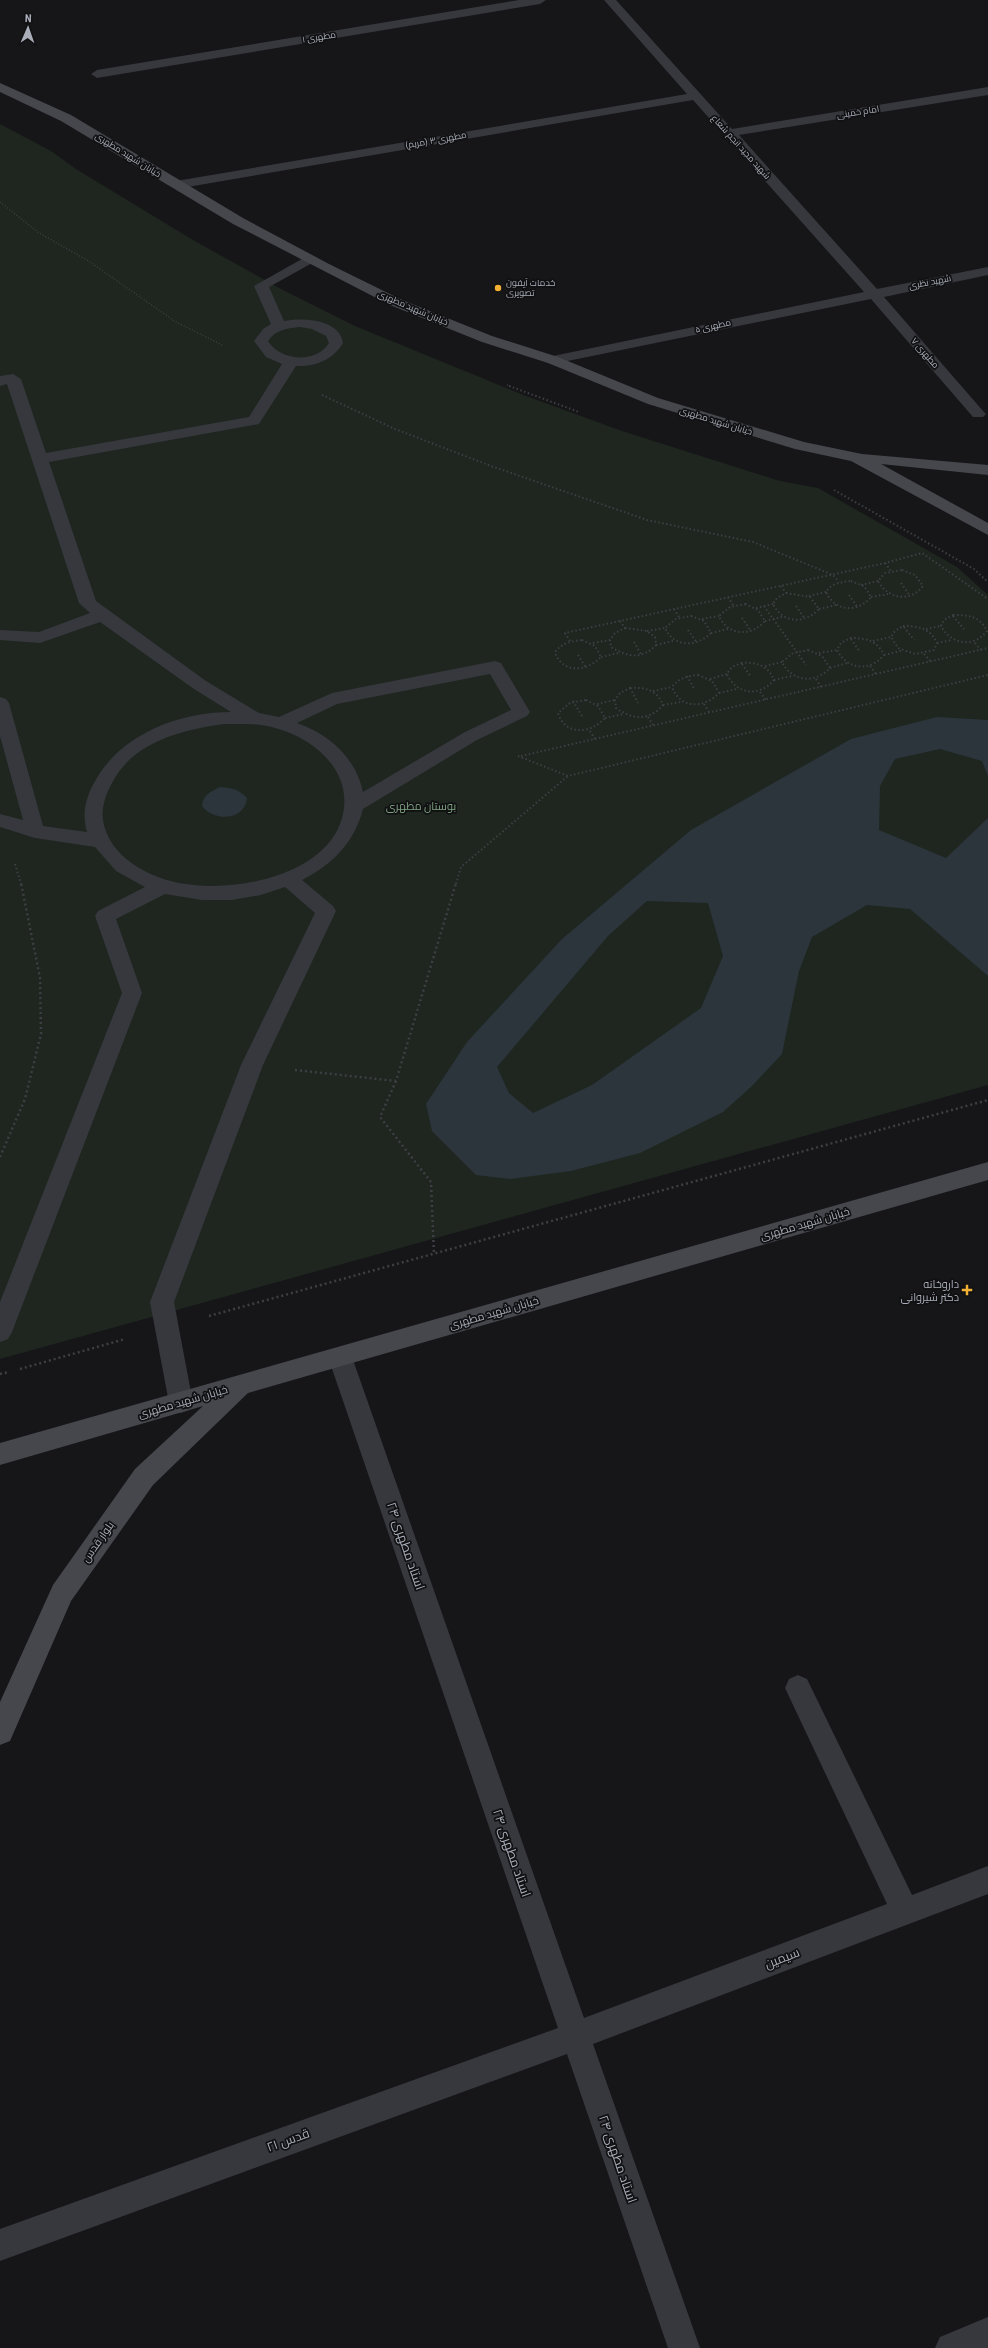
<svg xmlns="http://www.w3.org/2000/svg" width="988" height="2348" font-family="'Roboto Condensed',Cairo,sans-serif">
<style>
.green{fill:#1e261f}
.water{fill:#2c353c;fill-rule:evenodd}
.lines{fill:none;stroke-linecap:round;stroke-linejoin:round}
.path-far2{stroke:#3d3f44;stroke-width:1.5;stroke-dasharray:1 2;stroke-linecap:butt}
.path-far1{stroke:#3d3f44;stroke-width:2;stroke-dasharray:1.5 2.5;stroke-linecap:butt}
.path{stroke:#3d3f44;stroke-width:2.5;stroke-dasharray:2 3;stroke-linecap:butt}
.lane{fill:#37383d;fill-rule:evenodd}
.street{fill:#37383d;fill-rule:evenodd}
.secondary{fill:#45474d;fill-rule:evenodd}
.poi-dot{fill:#f2b134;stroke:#111113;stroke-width:1.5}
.labels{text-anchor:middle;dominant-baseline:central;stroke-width:3.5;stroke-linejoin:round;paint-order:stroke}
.far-street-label{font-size:9px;fill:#a8adb8;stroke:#111113}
.far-poi-label{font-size:9px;fill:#a8adb8;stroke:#111113;text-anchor:start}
.park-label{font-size:11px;fill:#7fa381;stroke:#111113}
.street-label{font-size:11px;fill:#a8adb8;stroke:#111113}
.poi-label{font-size:11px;fill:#a8adb8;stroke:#111113;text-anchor:end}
.near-street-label{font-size:13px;fill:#a8adb8;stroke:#111113}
</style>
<rect width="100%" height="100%" fill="#161618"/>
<!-- green -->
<polygon class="green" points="0,124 51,151 76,169 193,240 281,289 355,326 526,396 622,431 780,481 818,488 957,567 988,595 988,1085 0,1359"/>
<!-- water -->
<g class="water">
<path d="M937,717L988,720V776L982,761L940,749L895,759L880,786L879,830L946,858L988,818V976L910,909L867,905L812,937L799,971L782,1054L751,1087L723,1112L640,1153L571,1171L510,1179L476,1175L432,1131L426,1104L467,1042L562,939L691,830L851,739ZM647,901L708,903L723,956L701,1008L592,1085L533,1113L509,1093L497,1067L608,936Z"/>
<path d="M220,787C232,788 239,789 247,798C245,821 214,822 202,806C203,795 210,792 220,787Z"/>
</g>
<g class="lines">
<!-- path-far2 -->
<g class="path-far2">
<polyline points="0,202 39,233 87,260 176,322 224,346"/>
<polyline points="507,385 512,387"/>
</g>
<!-- path-far1 -->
<g class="path-far1">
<polyline points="509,386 579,412"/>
<polyline points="322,395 395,429 491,466 647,520 753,542 833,575 839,582"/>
<polyline points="834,490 974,569 988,582"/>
<polyline points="885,563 891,571"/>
<path d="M902,570L915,575L923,586C910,603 888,599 878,581L885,573Z"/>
<path d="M851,581L864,586L871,597C858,613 835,612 826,592C832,583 841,582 851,581Z"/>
<polyline points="901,583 910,596"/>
<polyline points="861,585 878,581"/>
<polyline points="781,586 786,593"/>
<path d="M786,593L810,597L819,609C805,624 783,624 773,604L777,598Z"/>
<polyline points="849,595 858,608"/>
<polyline points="809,596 826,592"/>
<polyline points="728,597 733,605"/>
<polyline points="871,597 888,594"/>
<path d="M745,604L758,610L765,621C751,637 728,636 719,616L730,607Z"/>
<polyline points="764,606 806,665"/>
<polyline points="796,606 805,619"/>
<polyline points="756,608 773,604"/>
<polyline points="674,609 679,617"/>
<polyline points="819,609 836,605"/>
<path d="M953,615C968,615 980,616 987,631C974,648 951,645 941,626L944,620Z"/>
<path d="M691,616L704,621L711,633C697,647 674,648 665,628L676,619Z"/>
<polyline points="953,616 964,629"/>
<polyline points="742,618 751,631"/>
<polyline points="702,619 719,616"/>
<polyline points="620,621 625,628"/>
<polyline points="765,621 782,617"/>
<path d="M903,626C918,626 930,628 937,643L934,650L915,654L898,648L891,637L895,631Z"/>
<polyline points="904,627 914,640"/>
<path d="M625,628L647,631L655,637L656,645C642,660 627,657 611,647L610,640L615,633Z"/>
<polyline points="926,629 941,626"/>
<polyline points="688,630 697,643"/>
<polyline points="647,631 665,628"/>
<polyline points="711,633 728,629"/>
<path d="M850,638C865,638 877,640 884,655C870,672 847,670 837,650L841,643Z"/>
<polyline points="851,639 860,652"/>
<path d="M582,640L595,646L601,657C587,672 562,674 555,652C562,643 571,641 582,640Z"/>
<polyline points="570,641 565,633 885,563 922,553 988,599"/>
<polyline points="873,641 891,637"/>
<polyline points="634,642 642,656"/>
<polyline points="593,643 610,640"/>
<polyline points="937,643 952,640"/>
<polyline points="975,643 981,650"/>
<polyline points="656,645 673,641"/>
<path d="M808,650L822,656L830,668C815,684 792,682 782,662L793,653Z"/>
<polyline points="819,653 837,650"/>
<polyline points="924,654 931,662"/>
<polyline points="578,655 586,668"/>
<polyline points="884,655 901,651"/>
<polyline points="601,657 619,653"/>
<path d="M741,663C756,662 768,665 774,680C760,697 736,695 727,674L732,667Z"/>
<polyline points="742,664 751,677"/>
<polyline points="765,666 782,662"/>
<polyline points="870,666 876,674"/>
<polyline points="830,668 847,663"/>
<path d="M698,675L712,681L719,693C704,709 680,709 672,687C679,678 687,676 698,675Z"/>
<polyline points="687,676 695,690"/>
<polyline points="710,679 727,674"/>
<polyline points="816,679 821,687"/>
<polyline points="774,680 792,676"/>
<path d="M630,688C645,687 657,690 663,705C649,721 633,720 616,708L615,700L620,693Z"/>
<polyline points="630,688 638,703"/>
<polyline points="653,691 672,687"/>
<polyline points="760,692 766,700"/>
<polyline points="719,693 737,689"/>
<path d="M586,700L598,706L605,718C591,734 565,736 558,713L570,703Z"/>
<polyline points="573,701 582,716"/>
<polyline points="597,704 615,700"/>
<polyline points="704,704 709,712"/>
<polyline points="663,705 681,702"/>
<polyline points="648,717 653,725"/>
<polyline points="605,718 624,714"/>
<polyline points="590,731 595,739"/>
<polyline points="518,756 568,776 988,675"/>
<polyline points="521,756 988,648"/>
<polyline points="15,864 21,884"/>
<polyline points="456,884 461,867 568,776"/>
</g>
<!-- path -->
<g class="path">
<polyline points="295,1070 396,1081 456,883"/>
<polyline points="396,1081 380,1117 431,1182 434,1254"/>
<polyline points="0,1157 25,1099 41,1034 40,978 21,883"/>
<polyline points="209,1316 988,1100"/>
<polyline points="20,1369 125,1339"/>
<polyline points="0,1374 9,1372"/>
</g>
<!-- lane -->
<path class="lane" d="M309,255L314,256L316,259L314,262L269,287L284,321C302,317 340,319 343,343C333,360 315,367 296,366L259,424L49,462L96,601L206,681L259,713L279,717L332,693L495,661L501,663L530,712L527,716L477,740L363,809C354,843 333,864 302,880L333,906L336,911L263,1065L174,1302L193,1403L189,1410L181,1413L173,1410L169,1403L150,1302L241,1065L315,913L285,887L261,895L232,900H202L165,894L116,919L142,993L12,1332L8,1339L0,1342V1302L122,993L95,916L98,911L145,887L116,871L95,847L35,838L0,827V814L23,820L0,736V697L6,699L9,703L43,826L87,832C82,815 85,799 94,783C119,735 178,712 231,712L194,689L100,622L40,643L0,640V630L39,632L90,613L79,603L7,384L0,386V376L13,374L21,379L46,453L249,417L282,364L266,357L254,341L263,329L271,324L254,286ZM300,327L312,329L326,336L329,343C316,364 280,361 268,341C275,330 288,328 300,327ZM490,674L511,710L465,732L363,792C356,758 329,734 297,723L337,704ZM224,724C241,724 259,723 275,728C318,739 358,777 340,824C317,884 205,899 153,875C130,865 107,847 103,820C101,808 106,794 112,783C133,742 181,730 224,724Z"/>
<!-- street -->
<g class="street">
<polygon points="519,0 546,0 540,4 97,78 91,74 97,70"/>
<polygon points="604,0 616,0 732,129 988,87 988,95 739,135 877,289 988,267 988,275 884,297 983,411 986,414 983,417 973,417 871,299 553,364 548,363 546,360 553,356 864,292 693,100 176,189 169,185 176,181 687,94"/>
<polygon points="340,1347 348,1350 352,1357 584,2018 887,1904 785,1688 789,1679 798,1675 807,1679 912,1895 988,1866 988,1894 593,2044 700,2348 668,2348 567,2054 0,2261 0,2229 558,2028 328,1357 332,1350"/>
<polygon points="988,2317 988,2348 935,2348 940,2337"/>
</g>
<!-- secondary -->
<g class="secondary">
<polygon points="0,83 71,115 243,218 329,264 400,299 492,336 558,357 658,398 804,442 862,454 988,465 988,475 881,464 988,523 988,535 851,461 795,449 648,404 548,363 482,342 390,305 233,224 61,121 0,92"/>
<polygon points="988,1162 988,1180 248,1393 153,1485 71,1601 10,1741 0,1745 0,1702 53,1585 135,1469 203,1406 0,1465 0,1443"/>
</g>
</g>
<!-- markers -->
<g class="poi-dot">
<circle cx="498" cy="288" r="4"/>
<path d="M965 1284h4v4h4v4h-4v4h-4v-4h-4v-4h4z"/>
</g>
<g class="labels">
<!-- far-street labels -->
<g class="far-street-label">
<text transform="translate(319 37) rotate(-9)">مطهری ۱</text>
<text transform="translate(858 112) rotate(-9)">امام خمینی</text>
<text transform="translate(436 140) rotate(-10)">مطهری ۳ (مریم)</text>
<text transform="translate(741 147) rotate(48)">شهید مجید انجم شعاع</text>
<text transform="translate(128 155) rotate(32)">خیابان شهید مطهری</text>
<text transform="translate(930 282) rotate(-11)">شهید نظری</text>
<text transform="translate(413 308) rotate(23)">خیابان شهید مطهری</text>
<text transform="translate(713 326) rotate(-12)">مطهری ۵</text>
<text transform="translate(925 353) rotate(49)">مطهری ۷</text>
<text transform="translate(716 421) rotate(17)">خیابان شهید مطهری</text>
</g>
<!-- far-poi labels -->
<g class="far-poi-label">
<text x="506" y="283">خدمات آیفون<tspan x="506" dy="10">تصویری</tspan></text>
</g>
<!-- park labels -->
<g class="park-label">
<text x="421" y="806">بوستان مطهری</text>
</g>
<!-- street labels -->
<g class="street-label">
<text transform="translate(805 1224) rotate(-16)">خیابان شهید مطهری</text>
<text transform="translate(494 1313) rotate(-16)">خیابان شهید مطهری</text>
<text transform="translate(183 1402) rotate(-16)">خیابان شهید مطهری</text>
<text transform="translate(98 1542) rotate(-55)">بلوار قدس</text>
</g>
<!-- poi labels -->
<g class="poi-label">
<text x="959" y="1284">داروخانه<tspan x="959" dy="13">دکتر شیروانی</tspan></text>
</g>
<!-- near-street labels -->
<g class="near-street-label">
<text transform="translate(406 1546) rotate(71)">استاد مطهری ۲۴</text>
<text transform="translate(512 1853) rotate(71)">استاد مطهری ۲۴</text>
<text transform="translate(782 1958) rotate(-21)">سیمین</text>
<text transform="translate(288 2140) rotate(-20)">قدس ۲۱</text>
<text transform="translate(618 2159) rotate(71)">استاد مطهری ۲۴</text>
</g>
</g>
<!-- north arrow -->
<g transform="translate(28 28) rotate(2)" stroke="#111113" stroke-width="3" paint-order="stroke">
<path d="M0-3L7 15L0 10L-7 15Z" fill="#a8adb8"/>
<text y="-6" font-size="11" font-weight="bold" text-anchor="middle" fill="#a8adb8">N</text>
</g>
</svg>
